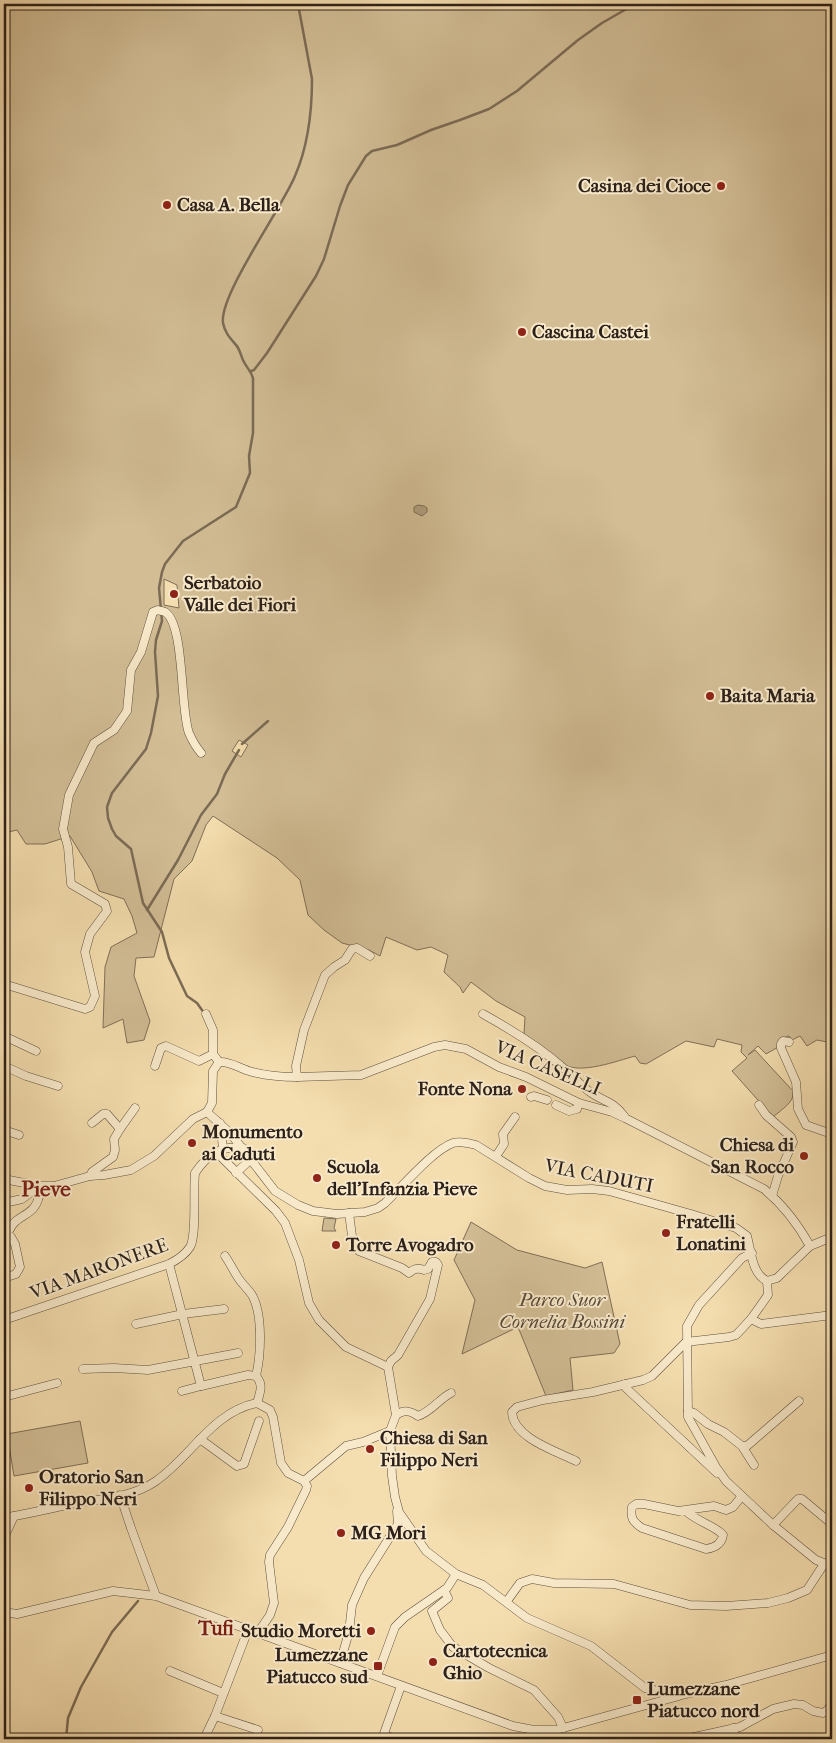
<svg xmlns="http://www.w3.org/2000/svg" width="836" height="1743" font-family="'IM FELL French Canon',serif">
<style>
.green{fill:#d2bd95;stroke:#7f6f58;fill-rule:evenodd}
.water{fill:#b09d7c;stroke:#7b6b55}
.lines{fill:none;stroke-linecap:round;stroke-linejoin:round}
.stream{stroke:#7b6b55;stroke-width:2.5}
.street-casing{stroke:#5e503f;stroke-width:9}
.street{stroke:#f8e9ca;stroke-width:8}
.poi-dot{fill:#8f2418;stroke:#f8e9ca;stroke-width:2}
.labels{text-anchor:middle;dominant-baseline:central;stroke-width:4;stroke-linejoin:round;paint-order:stroke}
.poi-label{font-size:19px;font-weight:bold;fill:#2c211a;stroke:#f8e9ca;text-anchor:start}
.street-label{font-size:19px;fill:#2c211a;stroke:#f8e9ca}
.park-label{font-size:19px;font-style:italic;fill:#564839;stroke:#f8e9ca}
.neighbourhood-label{font-size:20px;font-weight:bold;fill:#7a1f14;stroke:#f8e9ca}
.quarter-label{font-size:21px;font-weight:bold;fill:#7a1f14;stroke:#f8e9ca}
</style>
<rect width="100%" height="100%" fill="#f4ddae"/>
<filter id="stains"><feTurbulence type="fractalNoise" baseFrequency=".004" numOctaves="4"/><feColorMatrix values="0 0 0 0 .2 0 0 0 0 .09 0 0 0 0 .02 0 0 0 .5 -.17"/></filter>
<radialGradient id="worn" r=".72"><stop offset=".6" stop-color="#630" stop-opacity="0"/><stop offset="1" stop-color="#630" stop-opacity=".3"/></radialGradient>
<!-- green -->
<g class="green">
<path d="M4,4H832V1043L817,1040L807,1046L800,1036L792,1040L789,1036C782,1037 782,1041 780,1046L766,1054L758,1046L748,1055L755,1050L793,1091C795,1102 781,1110 773,1117L732,1071L747,1058L741,1052L742,1045L717,1039L714,1047L686,1041L646,1064L640,1063L635,1056C617,1061 582,1074 565,1065C553,1059 536,1043 524,1034L525,1017L496,1001L471,982L463,993L460,987L444,972L448,955L431,947L417,950L386,937L380,956L369,950L342,943L324,930L308,915L300,880L277,858L213,816L206,825L192,861L174,879L154,957L136,958L134,976L150,1021L144,1040L127,1043L123,1019L103,1028L105,967L111,947L137,933L132,916L124,899L99,891L92,872L70,836L45,844H26L17,830L4,833ZM164,579L177,585L179,608L164,605ZM239,740L248,745L241,757L232,751Z"/>
<polygon points="324,1218 336,1219 334,1228 336,1231 322,1231"/>
<polygon points="471,1222 517,1250 585,1268 602,1262 620,1344 614,1353 570,1358 573,1390 546,1396 518,1327 462,1354 475,1300 454,1260"/>
<polygon points="80,1421 88,1463 14,1476 7,1434"/>
</g>
<!-- water -->
<polygon class="water" points="418,505 424,506 427,508 427,512 422,516 414,512 414,507"/>
<g class="lines">
<!-- stream -->
<g class="stream">
<polyline points="251,371 254,370 267,353 316,276 324,259 340,206 348,185 366,156 372,151 397,145 431,130 460,120 489,109 517,91 578,40 602,23 635,4"/>
<polyline points="242,744 268,721"/>
<polyline points="147,910 178,860 201,815 217,794 225,774 239,750"/>
<path d="M204,1013L197,1003L187,996L169,958L162,932L143,903L131,849L116,836L112,829L108,818L107,807L112,793L146,749L151,733L158,696L155,652L156,640L162,621L159,588L162,572L165,564L183,541L236,507L250,473L249,456L253,433V378C251,371 247,368 244,362C241,357 240,349 236,345C230,338 225,333 223,323C219,295 282,208 295,176C308,146 312,112 312,79L298,4"/>
<polyline points="66,1739 68,1718 81,1687 112,1632 138,1601"/>
</g>
<defs>
<g id="street">
<path d="M4,984L85,1009L90,1007L95,996L85,952L90,934L107,911L105,904L71,884L68,847L63,829L69,795L94,743L114,730L127,711L131,670L141,652L153,612L158,610C160,611 163,611 165,612C185,624 180,710 189,733C192,740 196,747 201,753"/>
<polyline points="206,1014 213,1030 213,1054 219,1062 213,1071 212,1103 207,1112"/>
<path d="M483,1014C510,1029 538,1046 561,1066C571,1074 579,1084 590,1092C604,1102 612,1100 624,1116"/>
<polyline points="4,1036 36,1051"/>
<polyline points="789,1042 783,1041 781,1044 781,1048 796,1082 798,1109 806,1125 826,1132"/>
<path d="M219,1062C230,1061 239,1068 249,1071C265,1076 280,1077 297,1077L296,1066L304,1030L325,975L334,967L345,960L352,949L357,948L370,956"/>
<polyline points="4,1066 26,1076 58,1086"/>
<polyline points="155,1066 161,1048 166,1046 199,1061 213,1054"/>
<path d="M297,1077L361,1075L434,1047L445,1045L466,1049L499,1067L526,1077L579,1103L612,1112L625,1118L764,1189C782,1204 799,1226 810,1246"/>
<polyline points="531,1097 534,1096 547,1100"/>
<polyline points="556,1105 569,1111 577,1109 579,1103"/>
<polyline points="759,1105 766,1115 791,1137 793,1142 778,1176 772,1196"/>
<path d="M207,1112L231,1134L275,1191L298,1205L313,1211L337,1214L365,1212L378,1208L385,1203C401,1188 433,1150 453,1143C460,1141 469,1143 476,1145L529,1178L545,1186L567,1190L592,1189L609,1191L691,1214L736,1228L747,1236C751,1251 752,1274 767,1281L777,1278L810,1246L832,1237"/>
<polyline points="220,1123 223,1148"/>
<polyline points="120,1129 135,1108"/>
<polyline points="4,1130 19,1135"/>
<polyline points="216,1152 276,1211 285,1223 299,1260 309,1303 319,1320 346,1347 388,1367 396,1415 390,1431 392,1476 395,1497 399,1512 426,1551 456,1574 483,1585 527,1618 591,1646 645,1688 662,1692 681,1695 726,1685 832,1655"/>
<polyline points="496,1156 504,1144 503,1134 515,1117"/>
<polyline points="236,1173 251,1159"/>
<polyline points="90,1176 92,1172 113,1157 115,1150 114,1139 120,1129 107,1114 103,1114 92,1123"/>
<polyline points="4,1179 39,1186 54,1186 90,1176 104,1175 131,1170 154,1156 193,1119 207,1112"/>
<polyline points="4,1203 22,1199 39,1186"/>
<path d="M349,1213L352,1236L359,1251L402,1268L409,1273C415,1268 418,1268 424,1270L428,1269L432,1262H436L438,1265L430,1299L398,1355L391,1361L388,1367"/>
<path d="M10,1229C16,1214 35,1217 39,1196L54,1186"/>
<polyline points="752,1253 742,1258 699,1305 687,1326 688,1417 716,1467 726,1481 773,1525 816,1560 832,1566"/>
<path d="M225,1256C230,1263 234,1272 239,1279C243,1285 248,1289 252,1295C263,1314 261,1355 256,1376"/>
<path d="M169,1264L201,1386L248,1375L256,1376C264,1385 260,1392 257,1403"/>
<polyline points="4,1278 16,1274 20,1267 15,1244 11,1237"/>
<polyline points="751,1319 761,1324 832,1315"/>
<path d="M4,1320L169,1264C177,1260 185,1255 190,1247C197,1236 193,1190 195,1173C207,1155 221,1145 243,1148"/>
<polyline points="136,1324 183,1314 224,1309"/>
<polyline points="83,1369 114,1368 148,1370 238,1353"/>
<polyline points="625,1384 626,1388 717,1473"/>
<polyline points="182,1391 201,1386"/>
<polyline points="4,1397 57,1383"/>
<polyline points="688,1411 694,1413 708,1424 724,1432 742,1446 747,1446 799,1401"/>
<path d="M396,1415C404,1410 409,1410 418,1416C431,1412 439,1399 451,1393"/>
<polyline points="200,1439 237,1466 244,1464 259,1421"/>
<polyline points="742,1446 754,1465"/>
<path d="M576,1461C556,1451 513,1438 512,1412L517,1407L543,1400L593,1392L643,1380L652,1376L686,1342L729,1337L736,1335L751,1319L768,1295L767,1281"/>
<polyline points="120,1495 131,1528 156,1596"/>
<path d="M685,1510C695,1521 716,1526 723,1535C722,1544 714,1548 706,1549L642,1528C633,1522 630,1518 632,1507L636,1504H644L678,1511L714,1506L726,1510L733,1507L742,1496"/>
<path d="M4,1518C26,1514 49,1509 71,1504C99,1499 132,1498 156,1481C191,1457 212,1412 257,1403L270,1410L273,1417L281,1463L288,1473L304,1481L346,1446L363,1442L390,1431"/>
<polyline points="773,1525 798,1499 802,1499 832,1524"/>
<polyline points="4,1538 14,1516"/>
<polyline points="444,1590 448,1598 432,1611 440,1630 453,1647 489,1668 534,1690 558,1717 563,1728"/>
<polyline points="507,1601 520,1583 532,1579 554,1583 614,1584 690,1605 726,1606 768,1603 788,1598 807,1590 824,1564"/>
<polyline points="4,1612 17,1614 113,1591 156,1596 513,1726 534,1730 556,1730 679,1696"/>
<polyline points="257,1634 270,1615 274,1603 269,1562 270,1555 288,1527 306,1490 307,1486 304,1481"/>
<polyline points="340,1663 349,1632 352,1605 364,1578 398,1524 397,1511"/>
<polyline points="170,1671 223,1693"/>
<polyline points="377,1676 395,1627 405,1617 447,1588 456,1574"/>
<polyline points="215,1716 258,1730"/>
<polyline points="733,1728 735,1739"/>
<polyline points="384,1735 396,1739"/>
<polyline points="204,1739 215,1716 248,1630"/>
<polyline points="382,1739 401,1686"/>
<polyline points="685,1739 740,1727 773,1709 794,1704 803,1705 813,1711 823,1713 829,1709 832,1698"/>
</g>
</defs>
<!-- street casing -->
<use href="#street" class="street-casing"/>
<!-- street -->
<use href="#street" class="street"/>
</g>
<!-- markers -->
<g class="poi-dot">
<circle cx="721" cy="186" r="5"/>
<circle cx="167" cy="205" r="5"/>
<circle cx="522" cy="332" r="5"/>
<circle cx="174" cy="594" r="5"/>
<circle cx="710" cy="696" r="5"/>
<circle cx="522" cy="1089" r="5"/>
<circle cx="192" cy="1143" r="5"/>
<circle cx="804" cy="1156" r="5"/>
<circle cx="317" cy="1178" r="5"/>
<circle cx="666" cy="1233" r="5"/>
<circle cx="336" cy="1245" r="5"/>
<circle cx="370" cy="1449" r="5"/>
<circle cx="29" cy="1488" r="5"/>
<circle cx="341" cy="1533" r="5"/>
<circle cx="371" cy="1631" r="5"/>
<circle cx="433" cy="1662" r="5"/>
<rect x="373" y="1661" width="10" height="10" rx="2.5"/>
<rect x="632" y="1695" width="10" height="10" rx="2.5"/>
</g>
<g class="labels">
<!-- poi labels -->
<g class="poi-label">
<text x="711" y="186" text-anchor="end">Casina dei Cioce</text>
<text x="177" y="205">Casa A. Bella</text>
<text x="532" y="332">Cascina Castei</text>
<text x="184" y="583">Serbatoio<tspan x="184" dy="22">Valle dei Fiori</tspan></text>
<text x="720" y="696">Baita Maria</text>
<text x="512" y="1089" text-anchor="end">Fonte Nona</text>
<text x="202" y="1132">Monumento<tspan x="202" dy="22">ai Caduti</tspan></text>
<text x="794" y="1145" text-anchor="end">Chiesa di<tspan x="794" dy="22">San Rocco</tspan></text>
<text x="327" y="1167">Scuola<tspan x="327" dy="22">dell'Infanzia Pieve</tspan></text>
<text x="676" y="1222">Fratelli<tspan x="676" dy="22">Lonatini</tspan></text>
<text x="346" y="1245">Torre Avogadro</text>
<text x="380" y="1438">Chiesa di San<tspan x="380" dy="22">Filippo Neri</tspan></text>
<text x="39" y="1477">Oratorio San<tspan x="39" dy="22">Filippo Neri</tspan></text>
<text x="351" y="1533">MG Mori</text>
<text x="361" y="1631" text-anchor="end">Studio Moretti</text>
<text x="443" y="1651">Cartotecnica<tspan x="443" dy="22">Ghio</tspan></text>
<text x="368" y="1655" text-anchor="end">Lumezzane<tspan x="368" dy="22">Piatucco sud</tspan></text>
<text x="647" y="1689">Lumezzane<tspan x="647" dy="22">Piatucco nord</tspan></text>
</g>
<!-- street labels -->
<g class="street-label">
<text transform="translate(548 1068) rotate(23)">VIA CASELLI</text>
<text transform="translate(599 1176) rotate(11)">VIA CADUTI</text>
<text transform="translate(99 1269) rotate(-20)">VIA MARONERE</text>
</g>
<!-- park labels -->
<g class="park-label">
<text x="562" y="1300">Parco Suor<tspan x="562" dy="22">Cornelia Bossini</tspan></text>
</g>
<!-- neighbourhood labels -->
<g class="neighbourhood-label">
<text x="216" y="1628">Tufi</text>
</g>
<!-- quarter labels -->
<g class="quarter-label">
<text x="46" y="1189">Pieve</text>
</g>
</g>
<!-- margin -->
<rect width="836" height="1743" fill="none" stroke="#f4ddae" stroke-width="20"/>
<rect x="5" y="5" width="826" height="1733" fill="none" stroke="#2c211a" stroke-width="2.5"/>
<rect x="10" y="10" width="816" height="1723" fill="none" stroke="#2c211a"/>
<rect width="100%" height="100%" filter="url(#stains)"/>
<rect width="100%" height="100%" fill="url(#worn)"/>
</svg>
